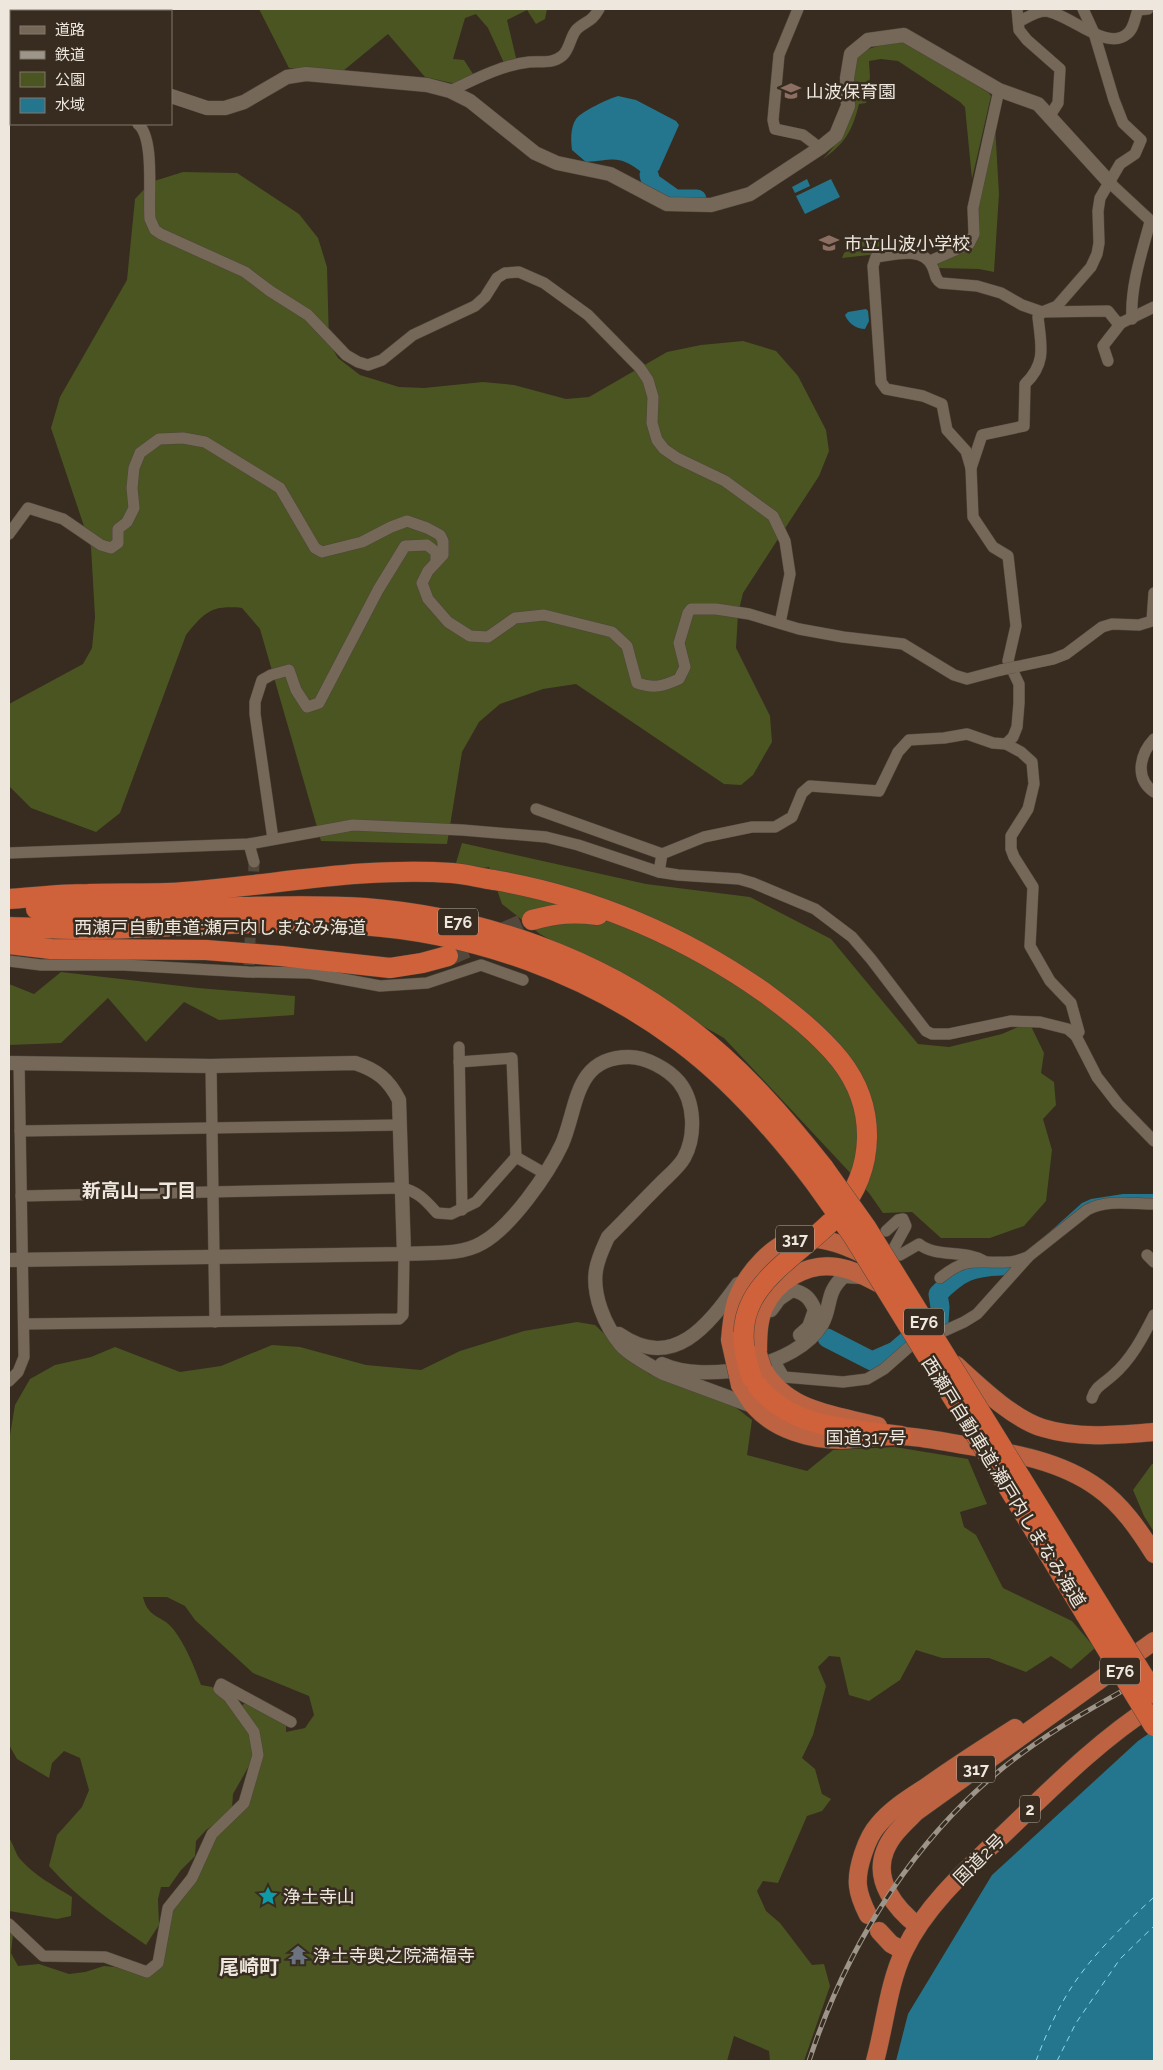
<svg xmlns="http://www.w3.org/2000/svg" width="1163" height="2070" font-family="Raleway,'Noto Sans JP',sans-serif">
<style>
.green{fill:#4a5521}
.water{fill:#24768e}
.lines{fill:none;stroke-linecap:round;stroke-linejoin:round}
.river{stroke:#24768e;stroke-width:19}
.ferry{stroke:#87dcf9;stroke-width:1;stroke-dasharray:6 5;stroke-linecap:butt}
.minor-tunnel{stroke:#52483c;stroke-width:11;stroke-dasharray:11 5.5;stroke-linecap:butt}
.motorway-tunnel{stroke:#52483c;stroke-width:20;stroke-dasharray:20 10;stroke-linecap:butt}
.minor-casing{stroke:#50473b;stroke-width:12}
.tertiary-casing{stroke:#50473b;stroke-width:15}
.trunk-casing{stroke:#50473b;stroke-width:19}
.motorway-casing{stroke:#50473b;stroke-width:21}
.minor{stroke:#756859;stroke-width:11}
.tertiary{stroke:#756859;stroke-width:14}
.trunk{stroke:#be6341;stroke-width:18}
.motorway{stroke:#d0623b;stroke-width:20}
.rail-casing{stroke:#9d958a;stroke-width:5}
.rail{stroke:#372c1f;stroke-width:3;stroke-dasharray:9;stroke-linecap:butt}
.minor-bridge-casing{stroke:#50473b;stroke-width:12;stroke-linecap:butt}
.trunk-bridge-casing{stroke:#50473b;stroke-width:19;stroke-linecap:butt}
.motorway-bridge-casing{stroke:#50473b;stroke-width:21;stroke-linecap:butt}
.minor-bridge{stroke:#756859;stroke-width:11}
.trunk-bridge{stroke:#be6341;stroke-width:18}
.motorway-bridge{stroke:#d0623b;stroke-width:20}
.labels{text-anchor:middle;dominant-baseline:central;stroke-width:5;stroke-linejoin:round;paint-order:stroke}
.shield{fill:#372c1f;stroke:#b7afa5;stroke-width:1}
.shield-label{font-size:16px;font-weight:bold;fill:#eee7de}
.poi-label{font-size:18px;fill:#eee7de;stroke:#372c1f;text-anchor:start}
.street-label{font-size:18px;fill:#eee7de;stroke:#372c1f}
.neighbourhood-label{font-size:19px;font-weight:bold;fill:#eee7de;stroke:#372c1f}
.quarter-label{font-size:20px;font-weight:bold;fill:#eee7de;stroke:#372c1f}
</style>
<rect width="100%" height="100%" fill="#372c1f"/>
<!-- green -->
<g class="green">
<polygon points="259,9 547,9 545,19 536,24 527,10 507,20 517,62 505,65 488,28 476,14 465,18 453,59 464,60 475,77 456,84 425,77 388,34 343,71 289,68"/>
<path d="M891,42H901L911,45L989,93L991,96L972,179L965,107L960,102L898,61L881,59L869,61L870,77L866,103L859,104C852,132 845,143 823,159C838,143 851,126 853,103C858,61 839,56 891,42Z"/>
<polygon points="995,125 999,194 994,272 979,269 937,268 939,262 971,249 975,208"/>
<path d="M183,172L237,173L299,214L318,238L327,267L329,343L338,358L360,375L399,387L424,388L483,382L514,385L566,399L589,397L667,352L701,345L743,341L776,351L798,376L826,430L829,451L819,476L743,593L738,614L736,648L770,716L772,742L753,775L741,785L724,784L576,684L543,689L500,704L479,722L462,752L447,844L321,841L260,629L242,608C211,605 205,612 186,635L120,813L96,832L31,808L9,786V704L83,664L92,648L95,617L91,547L51,428L60,397L127,280L135,199L151,182Z"/>
<polygon points="864,239 895,241 896,252 842,258 844,253"/>
<polygon points="899,242 918,244 919,251 900,252"/>
<polygon points="462,843 646,884 750,897 831,939 918,1044 949,1047 1002,1034 1029,1022 1044,1053 1041,1073 1054,1082 1056,1105 1043,1119 1052,1150 1046,1201 1024,1226 990,1238 941,1238 912,1212 883,1213 869,1193 724,1038 540,934 502,904 489,867 453,873"/>
<polygon points="61,972 198,988 295,996 294,1015 219,1020 184,1002 146,1042 108,998 61,1043 9,1045 9,984 34,994"/>
<path d="M577,1322L595,1325L621,1350L649,1374L734,1406L752,1420L747,1455L807,1471L833,1450L895,1447L968,1459L987,1504L960,1512L964,1527L976,1535L1003,1588L1072,1621L1095,1648L1071,1669L1051,1656L1026,1672L989,1658H942L916,1650L900,1680L869,1701L849,1695L840,1657L829,1656L818,1667L826,1686L813,1735L802,1758L815,1769L822,1794L831,1799L822,1811L807,1816L778,1883L763,1881L757,1891L766,1911L780,1923L812,1965L824,1964L830,1986L804,2061H770L769,2051L734,2036L727,2061H9V1931L13,1934L11,1953L18,1966L39,1964L69,1974L85,1972L104,1966L115,1967L146,1976L161,1965L171,1910L215,1835L247,1804L261,1755L241,1706L247,1702L286,1725V1732L305,1728L314,1715L309,1696L253,1673L195,1620L185,1606L167,1597H143C148,1619 163,1615 174,1630C186,1646 194,1666 201,1685L212,1687L225,1698L252,1736L254,1757L233,1794L232,1809L220,1821L206,1830L196,1841L195,1856L181,1870L169,1887H161L158,1899L159,1925L146,1945C111,1921 77,1898 49,1866L57,1835L82,1807L89,1790L80,1758L64,1751L52,1763L49,1778L17,1759L9,1745V1441L15,1405L30,1379L55,1365L91,1357L115,1347L180,1372L221,1366L272,1345L300,1347L366,1365L421,1370L460,1351L524,1331Z"/>
<polygon points="1152,1464 1154,1464 1154,1532 1144,1516 1133,1490"/>
<path d="M9,1838C14,1845 15,1853 20,1859C34,1875 54,1886 72,1897L71,1916L57,1919L9,1911Z"/>
</g>
<!-- water -->
<g class="water">
<path d="M618,96L636,100L676,121L679,125L659,170L655,174H644C618,154 616,160 586,162L572,150C571,141 570,128 576,119C582,111 608,99 618,96Z"/>
<polygon points="807,179 810,186 795,193 792,187"/>
<polygon points="831,179 840,197 805,214 796,196"/>
<path d="M866,309L868,311L869,321L865,329C856,329 848,323 845,315L848,312Z"/>
<polygon points="1123,1194 1154,1194 1154,1198 1114,1199 1034,1246 1082,1203 1091,1199"/>
<polygon points="1154,1730 1154,2061 896,2061 908,2014 992,1875 1138,1741"/>
</g>
<g class="lines">
<!-- river -->
<g class="river">
<polyline points="649,175 651,182 675,199 697,199"/>
<path d="M827,1338L872,1361L895,1351L909,1339L939,1322L940,1307L938,1294C960,1272 971,1267 1001,1266"/>
</g>
<!-- ferry -->
<g class="ferry">
<path d="M1036,2061C1046,2034 1059,2005 1075,1982C1097,1950 1126,1923 1154,1897"/>
<polyline points="1057,2061 1076,2023 1120,1959 1154,1926"/>
</g>
<!-- minor-tunnel -->
<g class="minor-tunnel">
<polyline points="253,888 254,862"/>
<polyline points="249,965 251,919"/>
</g>
<!-- motorway-tunnel -->
<polyline class="motorway-tunnel" points="448,956 532,920"/>
<defs>
<g id="minor">
<polyline points="798,9 779,55 773,120 775,129 803,135 820,148"/>
<polyline points="1017,9 1019,30 1027,40 1060,69 1058,103 1049,117"/>
<polyline points="23,11 27,9"/>
<path d="M1020,21C1026,18 1037,11 1045,11C1069,13 1106,52 1127,34C1134,29 1135,17 1138,10L1148,9"/>
<polyline points="9,34 11,23"/>
<path d="M450,91C475,79 502,65 529,62C542,61 552,64 562,56C570,50 570,36 577,29C587,20 591,23 599,9"/>
<polyline points="9,103 11,103"/>
<path d="M138,124C155,138 148,196 150,219L155,230L161,234L245,272L270,291L308,315L346,355L358,362L368,365L382,360L413,335L475,306L485,297L497,278L505,273L519,272L544,283L588,315L640,368L648,380L653,397L652,423L657,440L664,449L677,458L725,481L773,516L785,541L790,574L780,623"/>
<polyline points="1110,183 1154,224"/>
<polyline points="930,261 969,244 974,234 973,208 999,90"/>
<path d="M1132,319C1130,287 1142,252 1150,222"/>
<polyline points="1108,361 1103,346 1121,323"/>
<path d="M971,468L982,435L1024,426L1025,384C1047,363 1041,345 1038,317L1042,312L1057,306L1091,267L1097,254L1099,243L1098,211L1100,198L1120,164L1135,154L1141,140L1123,123L1114,100L1094,33L1083,9"/>
<path d="M9,534L28,508L63,519L101,545L111,548L118,543V529L127,522L134,508L132,488L134,468L140,453L159,439L183,438L205,442L280,488L315,548L322,552L362,542L391,527L407,521L427,528L440,535L443,541V555L428,571L422,583L428,599L448,622L470,636L488,637L515,618L544,615L612,632L627,646L637,683C655,689 663,686 679,679L685,667L679,643L688,613L691,609H716L749,614L799,629L843,637L903,644L954,675L967,679L1001,670"/>
<polyline points="1015,667 1053,659 1066,654 1102,627 1112,624 1139,625 1152,621 1154,593"/>
<path d="M1154,739C1140,754 1134,778 1154,792"/>
<polyline points="1006,744 1021,752 1032,762 1034,784 1028,809 1011,836 1011,849 1014,857 1033,887 1030,946 1050,981 1071,1003 1079,1032 1076,1036"/>
<polyline points="536,809 662,854"/>
<polyline points="273,839 255,714 255,702 262,680 271,675 289,670 296,690 307,707 319,703 378,590 405,546 427,545 436,552 436,562"/>
<polyline points="249,844 254,862"/>
<polyline points="9,853 249,844 353,825 462,830 546,837 578,845 659,872 678,875 739,879 753,883 815,909 852,937 871,959 926,1031 932,1034 949,1034 1011,1021 1040,1022 1068,1029 1076,1036 1097,1077 1118,1104 1154,1141"/>
<path d="M659,872L662,854L704,837L752,827H775L792,817L802,793L810,786L879,791L898,752L909,740L944,738L967,734L993,743L1006,744L1013,737L1017,727L1019,703V684L1008,661L1016,626L1008,556L993,547L973,517L971,468L966,451L947,430L942,404L923,396L886,389L881,382L873,266L876,257C894,255 923,246 932,266C936,273 934,279 941,283L977,286L1001,293L1022,305L1042,312L1108,311L1116,321L1121,323L1154,307"/>
<polyline points="9,961 41,965 124,965 248,972 310,973 380,986 427,983 481,965 523,980"/>
<polyline points="459,1047 462,1210"/>
<polyline points="211,1066 215,1322"/>
<polyline points="20,1131 400,1125"/>
<polyline points="516,1157 544,1173"/>
<path d="M21,1196L401,1188C418,1191 426,1201 437,1213L451,1214L476,1202L516,1157L512,1058L459,1062"/>
<path d="M886,1231L898,1220L903,1219L906,1226L894,1248L895,1252L900,1255L919,1244C936,1258 963,1249 984,1261"/>
<polyline points="1147,1255 1154,1262"/>
<path d="M940,1278C968,1255 976,1264 1008,1262C1015,1262 1021,1259 1028,1257"/>
<polyline points="24,1324 399,1319 403,1315 404,1254"/>
<path d="M774,1360L784,1377L843,1382L867,1379L884,1369L909,1347L964,1322L977,1314L1029,1256L1087,1210C1107,1199 1132,1204 1154,1204"/>
<polyline points="9,1381 18,1372 24,1357 19,1062"/>
<path d="M1092,1398C1095,1387 1103,1384 1112,1376C1131,1360 1143,1337 1154,1315"/>
<polyline points="9,1924 43,1956 105,1957 147,1972 158,1963 168,1908 192,1878 212,1834 244,1803 258,1755 254,1732 229,1697 219,1689 221,1684 291,1722"/>
</g>
<g id="tertiary">
<polyline points="171,96 207,108 225,108 244,102 287,77 306,74 427,85 450,91 470,101 535,153 557,163 610,174 667,204 711,205 750,194 820,148 836,135 848,106 847,78 851,54 868,40 904,35 999,90 1038,104 1110,183"/>
<polyline points="9,116 11,115"/>
<path d="M9,1063L211,1066L355,1063C377,1070 389,1080 399,1100L404,1254"/>
<path d="M9,1260L404,1254C428,1252 460,1256 482,1243C511,1227 548,1174 562,1144C578,1107 574,1057 629,1057C646,1057 668,1069 679,1082C695,1102 696,1136 684,1158C679,1167 668,1176 661,1183C643,1201 626,1219 608,1237C603,1248 598,1258 596,1270C592,1295 605,1326 621,1345C629,1355 651,1366 663,1373L755,1407"/>
<path d="M771,1310L779,1299L792,1290C805,1293 810,1298 815,1310L809,1327L800,1335"/>
<path d="M619,1334C674,1372 708,1325 738,1284"/>
<path d="M662,1364C705,1384 797,1367 822,1324C832,1306 825,1293 844,1276L861,1277"/>
</g>
<g id="trunk">
<path d="M730,1340C731,1327 732,1315 736,1302C744,1276 775,1238 805,1238C829,1238 850,1247 870,1258"/>
<path d="M758,1354C758,1339 758,1322 764,1308C776,1281 807,1262 837,1267C855,1270 870,1279 887,1288"/>
<path d="M956,1365C979,1386 1013,1419 1043,1428C1079,1439 1117,1435 1154,1432"/>
<path d="M763,1369C788,1412 833,1414 878,1426"/>
<path d="M740,1385C745,1392 749,1400 755,1407C776,1430 811,1440 841,1440C861,1439 882,1435 902,1436C921,1437 940,1441 958,1444C1006,1452 1058,1459 1098,1488C1122,1505 1139,1530 1154,1554"/>
<path d="M868,1915C863,1905 859,1896 858,1886C856,1869 867,1837 878,1825C891,1809 909,1798 926,1787C955,1766 985,1747 1015,1728"/>
<path d="M918,1926C896,1909 873,1881 885,1851C891,1835 905,1823 916,1812L1154,1641"/>
<polyline points="879,1931 891,1944 904,1951"/>
<path d="M875,2061C885,2025 888,1985 904,1951C926,1905 968,1868 1005,1833C1052,1788 1098,1741 1154,1705"/>
</g>
<g id="motorway">
<path d="M9,899C35,897 62,894 88,894C114,893 141,894 167,893C262,888 356,866 452,873C466,874 480,878 494,880C592,897 684,936 765,993C792,1013 819,1034 840,1060C877,1107 876,1169 837,1215"/>
<path d="M36,909C105,910 173,908 242,907C283,906 324,905 365,908C480,917 599,958 690,1029C741,1068 784,1117 824,1168"/>
<path d="M532,920C557,913 573,912 598,915"/>
<path d="M9,927C40,928 71,930 103,929C189,927 275,918 361,925C475,933 588,973 680,1042C731,1080 774,1129 813,1180"/>
<polyline points="9,944 51,949 206,950 281,956 390,968 422,963 448,956"/>
<path d="M752,1378C785,1429 846,1428 901,1436"/>
<polyline points="1021,1478 1100,1606"/>
<polyline points="1008,1487 1086,1615"/>
</g>
</defs>
<!-- minor casing -->
<use href="#minor" class="minor-casing"/>
<!-- tertiary casing -->
<use href="#tertiary" class="tertiary-casing"/>
<!-- trunk casing -->
<use href="#trunk" class="trunk-casing"/>
<!-- motorway casing -->
<use href="#motorway" class="motorway-casing"/>
<!-- minor -->
<use href="#minor" class="minor"/>
<!-- tertiary -->
<use href="#tertiary" class="tertiary"/>
<!-- trunk -->
<use href="#trunk" class="trunk"/>
<!-- motorway -->
<use href="#motorway" class="motorway"/>
<defs>
<path id="rail" d="M809,2061C848,1942 919,1829 1021,1754C1063,1723 1110,1698 1154,1673"/>
</defs>
<!-- rail casing -->
<use href="#rail" class="rail-casing"/>
<!-- rail -->
<use href="#rail" class="rail"/>
<defs>
<polyline id="minor-bridge" points="1001,670 1015,667"/>
<g id="trunk-bridge">
<polyline points="730,1340 740,1385"/>
<polyline points="758,1354 763,1369"/>
</g>
<g id="motorway-bridge">
<polyline points="824,1168 866,1227 1021,1478"/>
<polyline points="813,1180 853,1236 1008,1487"/>
<path d="M752,1378C721,1295 780,1271 831,1222"/>
<polyline points="1100,1606 1154,1693"/>
<polyline points="1086,1615 1154,1726"/>
</g>
</defs>
<!-- minor-bridge casing -->
<use href="#minor-bridge" class="minor-bridge-casing"/>
<!-- trunk-bridge casing -->
<use href="#trunk-bridge" class="trunk-bridge-casing"/>
<!-- motorway-bridge casing -->
<use href="#motorway-bridge" class="motorway-bridge-casing"/>
<!-- minor-bridge -->
<use href="#minor-bridge" class="minor-bridge"/>
<!-- trunk-bridge -->
<use href="#trunk-bridge" class="trunk-bridge"/>
<!-- motorway-bridge -->
<use href="#motorway-bridge" class="motorway-bridge"/>
</g>
<!-- icons -->
<defs>
<symbol id="school-bare" viewBox="-9 -9 18 18"><path d="M0-5L7-2L0 1L-7-2ZM-4 1L0 2.5L4 1V4Q0 6-4 4Z" fill="#8d6e63" stroke="#372c1f" stroke-width="2.5" paint-order="stroke"/></symbol>
<symbol id="sight-bare" viewBox="-9 -9 18 18"><path d="M0-6L1.8-2.2L6-1.7L2.9 1.2L3.7 5.4L0 3.3L-3.7 5.4L-2.9 1.2L-6-1.7L-1.8-2.2Z" fill="#0f9aa8" stroke="#372c1f" stroke-width="2.5" paint-order="stroke"/></symbol>
<symbol id="temple-bare" viewBox="-9 -9 18 18"><path d="M0-6L5-2H3V0L6.5 2.5H4V6H1.5V3h-3V6H-4V2.5H-6.5L-3 0V-2H-5Z" fill="#6b7280" stroke="#372c1f" stroke-width="2.5" paint-order="stroke"/></symbol>
</defs>
<g fill-rule="evenodd">
<use href="#school-bare" x="777" y="77" width="28" height="28"/>
<use href="#school-bare" x="815" y="229" width="28" height="28"/>
<use href="#sight-bare" x="254" y="1882" width="28" height="28"/>
<use href="#temple-bare" x="284" y="1941" width="28" height="28"/>
</g>
<g class="labels">
<!-- shield labels -->
<g class="shield">
<rect x="438" y="908.5" width="40" height="27" rx="4"/>
<rect x="776" y="1225.5" width="38" height="27" rx="4"/>
<rect x="904" y="1308.5" width="40" height="27" rx="4"/>
<rect x="1100" y="1657.5" width="40" height="27" rx="4"/>
<rect x="957" y="1755.5" width="38" height="27" rx="4"/>
<rect x="1020" y="1795.5" width="20" height="27" rx="4"/>
</g>
<g class="shield-label">
<text x="458" y="922">E76</text>
<text x="795" y="1239">317</text>
<text x="924" y="1322">E76</text>
<text x="1120" y="1671">E76</text>
<text x="976" y="1769">317</text>
<text x="1030" y="1809">2</text>
</g>
<!-- poi labels -->
<g class="poi-label">
<text x="806" y="91">山波保育園</text>
<text x="844" y="243">市立山波小学校</text>
<text x="283" y="1896">浄土寺山</text>
<text x="313" y="1955">浄土寺奥之院満福寺</text>
</g>
<!-- street labels -->
<g class="street-label">
<text x="220" y="927">西瀬戸自動車道;瀬戸内しまなみ海道</text>
<text x="866" y="1437">国道317号</text>
<text transform="translate(1004 1482) rotate(58)">西瀬戸自動車道;瀬戸内しまなみ海道</text>
<text transform="translate(979 1859) rotate(-45)">国道2号</text>
</g>
<!-- neighbourhood labels -->
<g class="neighbourhood-label">
<text x="139" y="1190">新高山一丁目</text>
</g>
<!-- quarter labels -->
<g class="quarter-label">
<text x="249" y="1967">尾崎町</text>
</g>
</g>
<!-- border -->
<rect width="1163" height="2070" fill="none" stroke="#eee7de" stroke-width="20"/>
<!-- legend -->
<rect x="10" y="10" width="162" height="115" fill="#372c1f" stroke="#80776b"/>
<rect x="20" y="26" width="25" height="8" fill="#756859" stroke="#80776b"/>
<text x="55" y="35" font-size="15" fill="#eee7de">道路</text>
<rect x="20" y="51" width="25" height="8" fill="#9d958a" stroke="#80776b"/>
<text x="55" y="60" font-size="15" fill="#eee7de">鉄道</text>
<rect x="20" y="72" width="25" height="15" fill="#4a5521" stroke="#80776b"/>
<text x="55" y="85" font-size="15" fill="#eee7de">公園</text>
<rect x="20" y="98" width="25" height="15" fill="#24768e" stroke="#80776b"/>
<text x="55" y="110" font-size="15" fill="#eee7de">水域</text>
</svg>
